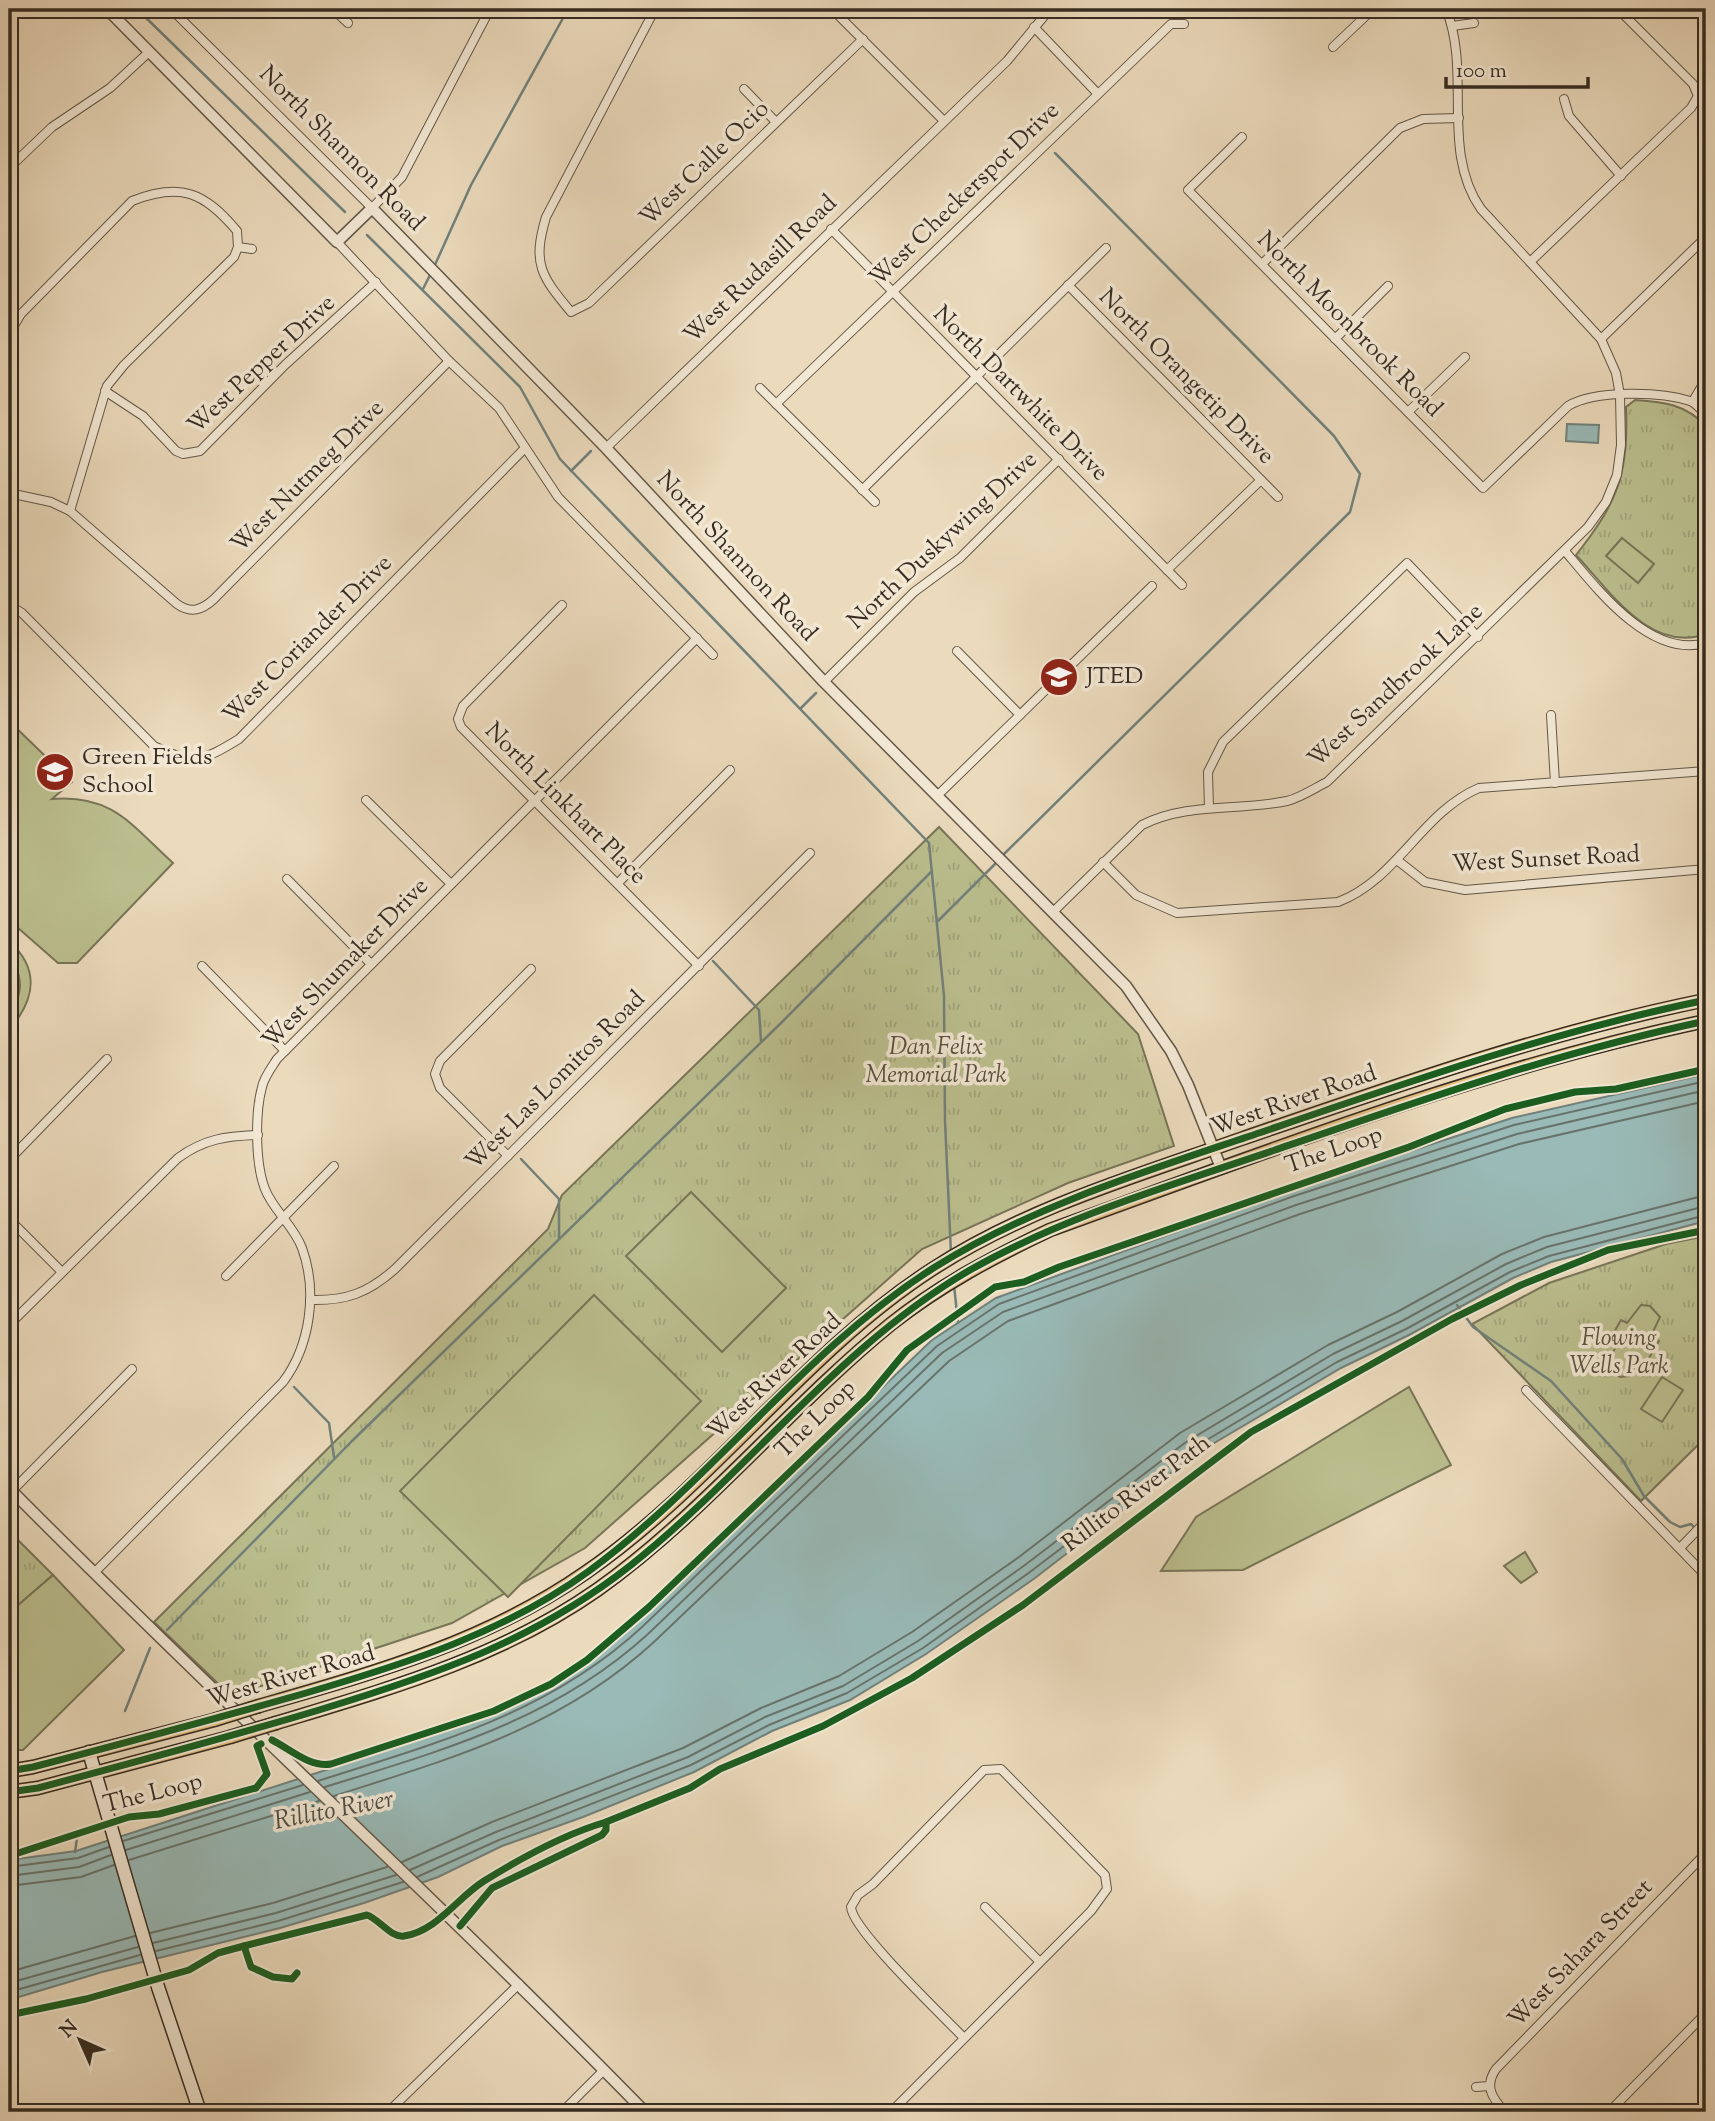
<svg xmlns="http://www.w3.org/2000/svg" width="1715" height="2121" font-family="'Sorts Mill Goudy',serif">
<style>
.grass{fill:url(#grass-tufts);stroke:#787558;stroke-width:2}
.garden{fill:#bbbe8e;stroke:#787558;stroke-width:2}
.water{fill:#99bab7;stroke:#71817b;stroke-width:2}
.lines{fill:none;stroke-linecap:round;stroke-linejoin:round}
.shore{stroke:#68736c;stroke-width:2}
.stream{stroke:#71817b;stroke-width:2.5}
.minor-casing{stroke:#635848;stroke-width:10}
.tertiary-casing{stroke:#635848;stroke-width:13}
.secondary-casing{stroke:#362c22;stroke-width:15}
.primary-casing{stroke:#362c22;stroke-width:15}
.minor{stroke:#f2e7d3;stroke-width:8}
.tertiary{stroke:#f2e7d3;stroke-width:10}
.secondary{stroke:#f2e7d3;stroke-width:12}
.primary{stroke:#e6bd7e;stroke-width:12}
.primary-bridge-casing{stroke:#362c22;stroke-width:15;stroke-linecap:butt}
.primary-bridge{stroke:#e6bd7e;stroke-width:12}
.cycleway-casing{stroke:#f2e7d3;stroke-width:11}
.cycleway{stroke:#1b5e20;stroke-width:7}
.labels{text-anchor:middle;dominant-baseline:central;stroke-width:7;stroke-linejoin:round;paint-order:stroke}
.street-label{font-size:24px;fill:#362c22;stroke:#f2e7d3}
.poi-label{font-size:24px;fill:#362c22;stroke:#f2e7d3;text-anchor:start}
.park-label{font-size:24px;font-style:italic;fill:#57503d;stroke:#f2e7d3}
.water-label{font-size:26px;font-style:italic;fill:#4f5047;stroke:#f2e7d3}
</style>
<defs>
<pattern id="grass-tufts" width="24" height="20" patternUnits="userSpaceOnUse" patternTransform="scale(1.75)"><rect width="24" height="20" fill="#bbbe8e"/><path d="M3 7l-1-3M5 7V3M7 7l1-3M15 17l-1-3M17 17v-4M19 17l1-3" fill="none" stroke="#a1a37a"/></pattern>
</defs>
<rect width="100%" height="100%" fill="#ebdabc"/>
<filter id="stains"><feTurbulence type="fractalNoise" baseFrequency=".00286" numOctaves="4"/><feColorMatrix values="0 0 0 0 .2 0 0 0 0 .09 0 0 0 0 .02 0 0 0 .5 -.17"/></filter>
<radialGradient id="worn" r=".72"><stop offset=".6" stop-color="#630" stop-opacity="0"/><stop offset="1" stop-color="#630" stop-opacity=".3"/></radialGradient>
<!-- grass -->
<g class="grass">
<path d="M1635,400C1664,402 1685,404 1706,426V634C1650,654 1609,590 1576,555C1617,503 1629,475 1626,407Z"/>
<polygon points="939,827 1138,1034 1174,1146 1068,1183 922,1249 585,1548 452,1623 231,1696 154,1622 548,1229 562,1195"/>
<polygon points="1706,1236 1706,1437 1641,1501 1472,1324 1549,1283 1666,1244"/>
<polygon points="9,1531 53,1575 9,1613"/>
<polygon points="1525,1552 1537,1572 1521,1583 1504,1566"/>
</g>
<!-- garden -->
<g class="garden">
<polygon points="1622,538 1654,564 1638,583 1606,556"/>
<path d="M9,721L72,782L52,799C113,794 132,826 173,863L77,963H58L9,920V821L18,814L9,817Z"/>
<path d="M9,941C41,970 35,1000 9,1030C9,1014 20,1002 20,985C20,968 9,958 9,941Z"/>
<polygon points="691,1192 786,1288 722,1352 626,1256"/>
<polygon points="594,1295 701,1401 508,1597 400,1491"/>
<polygon points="1641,1305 1650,1306 1660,1317 1651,1336 1659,1341 1646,1363 1639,1359 1629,1376 1620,1377 1606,1367 1616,1346 1609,1341 1621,1320 1627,1323"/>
<polygon points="1662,1377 1683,1390 1662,1422 1641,1409"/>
<polygon points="1409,1387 1451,1465 1243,1570 1161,1571 1196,1517"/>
<polygon points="53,1575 124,1650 23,1750 9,1750 9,1613"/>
</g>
<!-- water -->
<g class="water">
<polygon points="1567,424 1599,425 1598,443 1566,441"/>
<polygon points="1706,1074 1706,1221 1551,1262 1513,1278 1409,1335 1341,1368 1194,1455 1035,1578 926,1654 850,1700 772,1731 694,1772 583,1817 502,1846 438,1877 364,1903 280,1928 102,1972 9,2000 9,1860 76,1851 477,1721 550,1688 620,1638 932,1340 996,1298 1291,1190 1512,1118"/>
</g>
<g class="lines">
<!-- shore -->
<g class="shore">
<path d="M318,1781C436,1743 548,1714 642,1627L937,1346L999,1304L1294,1196L1514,1125L1706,1081"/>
<path d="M325,1787C443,1750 554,1720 648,1634L942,1353L1003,1312L1296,1205L1517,1134L1706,1090"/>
<path d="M334,1796C452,1758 561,1728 655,1641L949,1361L1008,1321L1300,1214L1519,1144L1706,1101"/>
<polyline points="123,1841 303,1785"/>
<polyline points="126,1850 310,1792"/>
<polyline points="129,1860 319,1801"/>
<polyline points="402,1862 492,1822 683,1748 761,1708 839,1676 912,1632 1019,1557 1180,1433 1328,1345 1397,1312 1502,1254 1544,1237 1706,1195"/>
<polyline points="9,1867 78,1858 109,1847"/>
<polyline points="410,1870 496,1832 688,1757 765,1717 843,1686 918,1641 1025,1565 1186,1442 1333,1354 1402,1321 1506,1264 1547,1247 1706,1206"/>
<polyline points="9,1876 79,1867 111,1855"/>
<polyline points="417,1877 499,1840 691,1765 769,1725 847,1693 923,1648 1030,1572 1190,1450 1337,1362 1406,1329 1510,1272 1549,1256 1706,1215"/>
<polyline points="9,1886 81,1877 114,1865"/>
<polyline points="150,1933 273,1903 387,1867"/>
<polyline points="153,1943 276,1913 396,1875"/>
<polyline points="156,1951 278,1921 403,1882"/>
<polyline points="9,1972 135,1936"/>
<polyline points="9,1983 138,1947"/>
<polyline points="9,1992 140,1955"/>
</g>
<!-- stream -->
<g class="stream">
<polyline points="137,9 345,212"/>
<polyline points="367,235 520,387 560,459 582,482 929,843 944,996 945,1121 951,1254"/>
<polyline points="434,267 471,185 568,9"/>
<polyline points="423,289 431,273"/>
<polyline points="571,471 591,451"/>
<polyline points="801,708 816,693"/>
<polyline points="1001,857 1350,512 1360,474 1334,436 1055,153"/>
<polyline points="937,922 997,862"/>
<polyline points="713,961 759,1010 761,1041"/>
<polyline points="521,1159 559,1199 559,1238"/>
<polyline points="954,1285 958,1323"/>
<polyline points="1457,1305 1473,1327 1551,1381 1622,1459 1644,1496 1670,1522 1680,1527 1691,1524 1702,1536 1706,1559"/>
<polyline points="294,1387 329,1423 334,1457"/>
<polyline points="167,1630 351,1442 780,1024 932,871"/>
<polyline points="125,1711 150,1648"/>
<polyline points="75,1852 77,1838"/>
</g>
<defs>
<g id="minor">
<polyline points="171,9 372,208 402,177 490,9"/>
<polyline points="333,9 348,23"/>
<path d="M655,9L546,217C532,264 541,276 571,312L589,303L863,39"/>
<polyline points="832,9 943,120"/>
<polyline points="1618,9 1693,84 1698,96"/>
<polyline points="1452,26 1474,23"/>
<polyline points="1034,27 1098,94"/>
<polyline points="1333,47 1373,9"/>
<polyline points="744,89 776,122"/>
<polyline points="1564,99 1569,116 1621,176"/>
<path d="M1242,137L1188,190L1483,488L1568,406C1594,390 1660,391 1690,401C1696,403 1701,410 1706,415"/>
<polyline points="9,168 52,127 110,88 149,52"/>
<polyline points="831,229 1182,585"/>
<polyline points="337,242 449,361 499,408 558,497 713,655"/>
<polyline points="238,247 252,249"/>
<polyline points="1530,262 1691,108 1698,96"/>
<polyline points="1262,264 1400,128 1423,119 1459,118"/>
<polyline points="1068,285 1278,497"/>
<path d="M9,334L21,314L132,201C181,182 204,192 237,231L238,247L234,257L124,365L107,386L70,511"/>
<polyline points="1335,339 1388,286"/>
<polyline points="1601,339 1706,237"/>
<polyline points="760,388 875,502"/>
<polyline points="105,391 143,416 176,451 183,454 200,451 285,365 376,282"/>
<polyline points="1693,401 1706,379"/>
<polyline points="776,404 1171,24 1184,24"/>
<polyline points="1408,412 1465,357"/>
<polyline points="606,448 1007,61 1050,9"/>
<polyline points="862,490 1106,248"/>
<path d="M9,493L51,502L70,511L177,604C191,614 202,610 214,599L449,361"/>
<path d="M1565,551C1597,589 1650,659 1706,643"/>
<polyline points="1167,570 1261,480"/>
<path d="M9,605L22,613L154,746C194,765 203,761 239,739L525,448"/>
<polyline points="562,605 463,706 458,719 461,727 699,966"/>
<polyline points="957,651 1020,715"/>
<polyline points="824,682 914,592 960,558 1059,459"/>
<polyline points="1551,715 1555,783"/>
<polyline points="938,795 1152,586"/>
<polyline points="366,800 451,884"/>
<polyline points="1209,808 1208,772 1223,742 1407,563 1478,637"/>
<polyline points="1397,860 1425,882 1465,890 1706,869"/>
<path d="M1103,862L1136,895L1177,913L1338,902C1397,880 1422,812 1479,788L1706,771"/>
<polyline points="287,879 371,964"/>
<polyline points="618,883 730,770"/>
<path d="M1054,911L1142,825C1187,802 1240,811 1287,801C1300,798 1315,788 1327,782L1588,527L1606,502L1617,475L1621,445L1620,395L1616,373L1601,339L1481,209C1440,151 1472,72 1446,9"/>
<polyline points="202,966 285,1051"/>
<polyline points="508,1156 440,1088 435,1074 440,1061 531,969"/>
<polyline points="9,1160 107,1059"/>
<polyline points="9,1219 62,1272"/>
<polyline points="226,1276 334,1166"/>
<path d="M310,1300C346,1301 368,1293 395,1269L810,853"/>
<path d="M9,1325L178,1158C204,1139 226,1136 258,1135"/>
<polyline points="1526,1390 1706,1576"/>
<polyline points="12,1491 132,1369"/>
<polyline points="1680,1548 1706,1521"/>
<path d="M94,1573L283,1382C310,1346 318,1292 302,1248C294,1226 273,1210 265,1189C255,1163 255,1113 262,1087C264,1077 272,1067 277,1059L697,638"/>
<polyline points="985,1907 1039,1961"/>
<polyline points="1476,2087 1489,2086"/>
<polyline points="388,2112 519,1984"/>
<polyline points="562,2112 604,2070"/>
<path d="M891,2112L1091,1911L1107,1889L1105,1875L1001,1769L984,1770L873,1884L858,1895L851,1907C852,1930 944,2017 964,2038"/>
<path d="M1505,2112C1492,2098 1484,2086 1496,2069L1706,1853"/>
<polyline points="1609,2112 1706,2013"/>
</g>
<g id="tertiary">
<polyline points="107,9 337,242 372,208 606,448 824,682 1126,986 1171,1051 1188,1085 1221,1168"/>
<path d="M9,1488C218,1699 437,1899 645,2112"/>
</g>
<polyline id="secondary" points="89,1752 158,1987 200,2112"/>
<g id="primary">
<path d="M259,1706C374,1673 486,1642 585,1573C712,1486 802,1354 931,1270C1026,1208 1136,1176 1241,1139C1395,1086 1547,1032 1706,1000"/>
<path d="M276,1723C388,1689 500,1658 597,1590C705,1513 789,1407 891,1324C940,1285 995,1256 1050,1230C1266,1152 1482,1068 1706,1021"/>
<polyline points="9,1771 33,1767 214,1720"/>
<polyline points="9,1792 38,1788 230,1737"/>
</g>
</defs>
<!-- minor casing -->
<use href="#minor" class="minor-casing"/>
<!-- tertiary casing -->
<use href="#tertiary" class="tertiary-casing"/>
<!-- secondary casing -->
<use href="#secondary" class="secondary-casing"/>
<!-- primary casing -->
<use href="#primary" class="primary-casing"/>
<!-- minor -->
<use href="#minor" class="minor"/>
<!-- tertiary -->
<use href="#tertiary" class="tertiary"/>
<!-- secondary -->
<use href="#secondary" class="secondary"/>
<!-- primary -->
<use href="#primary" class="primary"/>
<defs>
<g id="primary-bridge">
<polyline points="214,1720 259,1706"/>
<polyline points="230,1737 276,1723"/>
</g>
</defs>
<!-- primary-bridge casing -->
<use href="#primary-bridge" class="primary-bridge-casing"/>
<!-- primary-bridge -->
<use href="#primary-bridge" class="primary-bridge"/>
<defs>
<g id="cycleway">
<path d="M272,1740C290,1749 310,1768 331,1764L494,1711L551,1684L587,1660L649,1607L868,1397L907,1350L995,1287L1024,1282L1059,1267L1409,1147L1505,1109L1575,1092L1616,1089L1706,1069"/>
<path d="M9,1771L33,1767C124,1743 215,1719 306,1693C405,1664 504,1633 589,1571C713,1480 805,1349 935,1267C1036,1204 1153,1169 1265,1131C1411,1081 1555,1031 1706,1000"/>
<path d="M9,1792L38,1788C132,1763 226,1738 319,1710C434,1675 535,1641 631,1565C748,1472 839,1346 970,1270C1065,1216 1173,1185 1275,1150C1418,1101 1559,1052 1706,1021"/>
<polyline points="9,1856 129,1817 159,1814 256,1788 267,1774 257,1746 261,1744"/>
<polyline points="460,1926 492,1888 602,1835 606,1830 606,1822 690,1788 720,1769 823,1726 912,1678 1023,1605 1251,1432 1452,1319 1521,1285 1608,1250 1706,1230"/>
<path d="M244,1946L367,1915C379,1919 391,1938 404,1936C437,1931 457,1898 484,1881C521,1858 565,1834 606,1822"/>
<polyline points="9,2015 86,1999 189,1970 218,1953 244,1946 251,1967 273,1977 292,1979 297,1973"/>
</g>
</defs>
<!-- cycleway casing -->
<use href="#cycleway" class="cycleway-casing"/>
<!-- cycleway -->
<use href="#cycleway" class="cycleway"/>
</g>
<!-- icons -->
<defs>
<symbol id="school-disc" viewBox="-11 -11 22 22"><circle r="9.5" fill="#8f2418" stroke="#f2e7d3"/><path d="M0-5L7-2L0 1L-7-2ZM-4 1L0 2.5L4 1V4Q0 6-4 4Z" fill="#fff"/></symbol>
</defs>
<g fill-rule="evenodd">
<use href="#school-disc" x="1037" y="655" width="44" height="44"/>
<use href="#school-disc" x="33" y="750" width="44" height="44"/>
</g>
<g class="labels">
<!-- street labels -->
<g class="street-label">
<text transform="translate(341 149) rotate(45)">North Shannon Road</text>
<text transform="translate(705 164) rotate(-44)">West Calle Ocio</text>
<text transform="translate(965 195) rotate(-44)">West Checkerspot Drive</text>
<text transform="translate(761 270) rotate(-44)">West Rudasill Road</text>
<text transform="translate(1349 325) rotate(45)">North Moonbrook Road</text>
<text transform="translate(262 365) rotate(-43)">West Pepper Drive</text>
<text transform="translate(1186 377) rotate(45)">North Orangetip Drive</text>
<text transform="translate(1020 394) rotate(45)">North Dartwhite Drive</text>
<text transform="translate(308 477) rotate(-45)">West Nutmeg Drive</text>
<text transform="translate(943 541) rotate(-43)">North Duskywing Drive</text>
<text transform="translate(736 557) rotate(47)">North Shannon Road</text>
<text transform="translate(308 640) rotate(-45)">West Coriander Drive</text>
<text transform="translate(1396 686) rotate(-43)">West Sandbrook Lane</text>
<text transform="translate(565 804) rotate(45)">North Linkhart Place</text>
<text transform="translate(1546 860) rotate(-3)">West Sunset Road</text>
<text transform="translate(346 964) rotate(-46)">West Shumaker Drive</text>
<text transform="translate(556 1081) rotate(-45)">West Las Lomitos Road</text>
<text transform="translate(1294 1101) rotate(-19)">West River Road</text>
<text transform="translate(1334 1151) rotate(-19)">The Loop</text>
<text transform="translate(775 1377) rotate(-43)">West River Road</text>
<text transform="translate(816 1420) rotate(-44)">The Loop</text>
<text transform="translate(1137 1494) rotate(-37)">Rillito River Path</text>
<text transform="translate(291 1677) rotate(-16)">West River Road</text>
<text transform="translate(153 1794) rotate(-14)">The Loop</text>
<text transform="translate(1581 1954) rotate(-46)">West Sahara Street</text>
</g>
<!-- poi labels -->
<g class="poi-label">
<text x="1086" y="677">JTED</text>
<text x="82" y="758">Green Fields<tspan x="82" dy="28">School</tspan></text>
</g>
<!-- park labels -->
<g class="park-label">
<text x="936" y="1048">Dan Felix<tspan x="936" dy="28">Memorial Park</tspan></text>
<text x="1619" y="1339">Flowing<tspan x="1619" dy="28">Wells Park</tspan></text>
</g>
<!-- water labels -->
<g class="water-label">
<text transform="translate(334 1811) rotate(-11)">Rillito River</text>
</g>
</g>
<!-- margin -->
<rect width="1715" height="2121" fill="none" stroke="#ebdabc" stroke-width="35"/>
<rect x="10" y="10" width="1694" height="2100" fill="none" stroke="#362c22" stroke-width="3.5"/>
<rect x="18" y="18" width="1680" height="2086" fill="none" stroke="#362c22" stroke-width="2"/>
<!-- north arrow -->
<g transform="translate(80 2040) rotate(315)" stroke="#f2e7d3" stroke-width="5" paint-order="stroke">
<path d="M0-5L12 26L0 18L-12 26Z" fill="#362c22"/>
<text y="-10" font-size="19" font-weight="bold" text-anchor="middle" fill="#362c22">N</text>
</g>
<!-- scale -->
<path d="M1446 77v10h142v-10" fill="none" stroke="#362c22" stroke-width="3.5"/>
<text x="1456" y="77" font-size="21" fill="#362c22" stroke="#f2e7d3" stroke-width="5" paint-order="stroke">100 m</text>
<rect width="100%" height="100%" filter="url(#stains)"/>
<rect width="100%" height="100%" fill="url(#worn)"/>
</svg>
